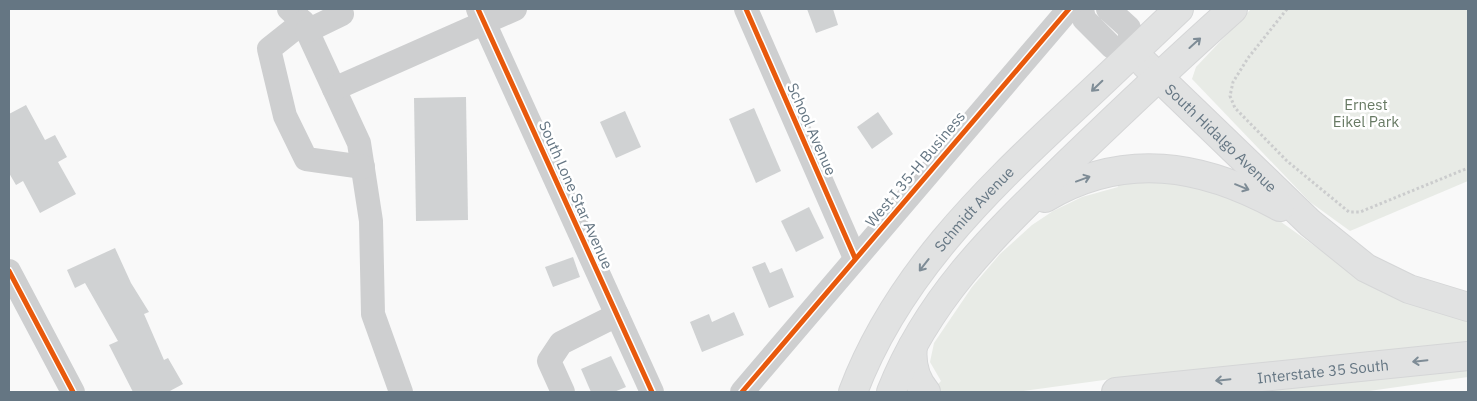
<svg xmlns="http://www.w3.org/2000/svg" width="1477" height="401" font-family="'IBM Plex Sans',sans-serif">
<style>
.green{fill:#e8ebe6}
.building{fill:#d0d2d3}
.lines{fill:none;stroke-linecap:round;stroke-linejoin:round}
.major-casing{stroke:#d5d6d7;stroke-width:30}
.path{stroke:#cbcccd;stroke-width:3;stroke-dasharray:2.5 2.5;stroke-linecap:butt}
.minor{stroke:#cecfd0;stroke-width:24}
.major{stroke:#e1e2e2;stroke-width:28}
.cycleway-casing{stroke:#fff;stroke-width:8}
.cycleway{stroke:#e8590c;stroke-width:5}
.oneway{stroke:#7e8c96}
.labels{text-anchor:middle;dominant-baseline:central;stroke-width:5;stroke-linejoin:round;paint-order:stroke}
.park-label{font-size:15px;fill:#687a64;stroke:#fff}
.street-label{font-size:15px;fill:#657683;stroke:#fff}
</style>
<rect width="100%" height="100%" fill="#f9f9f9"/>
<!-- green -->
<g class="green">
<polygon points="1251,9 1468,9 1468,181 1350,231 1310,202 1192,79 1196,67"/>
<polygon points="1167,179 1256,204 1344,267 1379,288 1417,306 1468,321 1468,343 1126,377 1016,392 941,392 935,387 941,381 930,362 934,343 972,287 1000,254 1032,225 1053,211 1082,197 1118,187 1117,181"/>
<polygon points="1468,366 1468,377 1362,392 1216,392"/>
</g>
<!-- building -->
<g class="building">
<polygon points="807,9 833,9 838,25 816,33"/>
<polygon points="466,97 468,220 416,221 414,98"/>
<polygon points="26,105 45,140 55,135 67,157 58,162 76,194 40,213 23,181 16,185 9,173 9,114"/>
<polygon points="754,108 781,171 756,183 729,119"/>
<polygon points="625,111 641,147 616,158 600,122"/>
<polygon points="878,112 893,134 872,149 857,127"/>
<polygon points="809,207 824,238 796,252 781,221"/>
<polygon points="115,248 131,283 149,312 144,314 164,360 168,358 183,384 168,392 133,392 109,345 118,341 85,283 75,288 67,270"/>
<polygon points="573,257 580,277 553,287 545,267"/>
<polygon points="765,262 770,273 782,268 794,297 769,308 752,267"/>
<polygon points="734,312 744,335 702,352 690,322 709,314 712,322"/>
<polygon points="611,356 626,387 614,392 591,392 581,369"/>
</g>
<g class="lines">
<defs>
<g id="major">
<path id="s1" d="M1145,64L1310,223L1366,268L1409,289L1468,307"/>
<path d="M1045,198C1124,151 1202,164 1280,207"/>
<path d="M913,346C911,363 914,378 926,392"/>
<path id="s2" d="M853,392C896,278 982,194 1069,113C1106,79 1142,44 1179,9"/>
<path d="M891,392C929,296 995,234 1067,164C1122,111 1177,59 1233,9"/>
<path id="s3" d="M1116,392L1468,356"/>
</g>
</defs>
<!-- major casing -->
<use href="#major" class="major-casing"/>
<!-- path -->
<polyline class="path" points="1287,9 1248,58 1233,82 1230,96 1235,108 1287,161 1349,212 1360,212 1468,168"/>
<!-- minor -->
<g class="minor">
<polyline points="289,9 303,22 359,143 371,221 373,314 401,392"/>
<polyline points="478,9 652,392"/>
<polyline points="746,9 855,258"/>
<polyline points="1082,9 1084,19 1112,47 1133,53 1129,28 1108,9"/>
<polyline points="303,22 269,49 285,116 306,159 363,167"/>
<polyline points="307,31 342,14 340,9"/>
<polyline points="334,89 515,9"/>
<polyline points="9,271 73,392"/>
<polyline points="563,392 549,361 561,343 617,315"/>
<polyline points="742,392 1069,9"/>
</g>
<!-- major -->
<use href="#major" class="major"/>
<defs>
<g id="cycleway">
<polyline points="478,9 652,392"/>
<polyline points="746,9 855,258"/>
<polyline points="9,271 73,392"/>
<polyline points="742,392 1069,9"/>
</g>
</defs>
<!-- cycleway casing -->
<use href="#cycleway" class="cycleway-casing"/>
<!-- cycleway -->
<use href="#cycleway" class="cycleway"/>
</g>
<!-- one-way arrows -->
<defs><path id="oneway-shaft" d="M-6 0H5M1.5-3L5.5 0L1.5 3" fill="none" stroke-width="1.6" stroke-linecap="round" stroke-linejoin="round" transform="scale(1.25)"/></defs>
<g class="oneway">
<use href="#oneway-shaft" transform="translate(1195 43) rotate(-42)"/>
<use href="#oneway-shaft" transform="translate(1097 86) rotate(136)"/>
<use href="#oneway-shaft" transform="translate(1083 179) rotate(-20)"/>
<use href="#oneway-shaft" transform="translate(1242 187) rotate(22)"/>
<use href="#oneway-shaft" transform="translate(924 265) rotate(128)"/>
<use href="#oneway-shaft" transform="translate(1420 361) rotate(174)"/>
<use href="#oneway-shaft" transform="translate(1223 380) rotate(174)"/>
</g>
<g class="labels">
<!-- park labels -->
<g class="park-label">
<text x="1366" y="104">Ernest<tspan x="1366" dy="17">Eikel Park</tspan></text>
</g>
<!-- street labels -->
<g class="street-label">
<text transform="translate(812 129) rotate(66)">School Avenue</text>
<text stroke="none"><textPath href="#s1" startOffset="106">South Hidalgo Avenue</textPath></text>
<text transform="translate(915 169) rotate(-50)">West I 35-H Business</text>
<text transform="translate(576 195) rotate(66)">South Lone Star Avenue</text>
<text stroke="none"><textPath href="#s2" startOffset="221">Schmidt Avenue</textPath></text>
<text stroke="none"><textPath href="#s3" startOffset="208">Interstate 35 South</textPath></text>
</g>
</g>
<!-- border -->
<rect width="1477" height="401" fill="none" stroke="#657683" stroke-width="20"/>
</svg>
